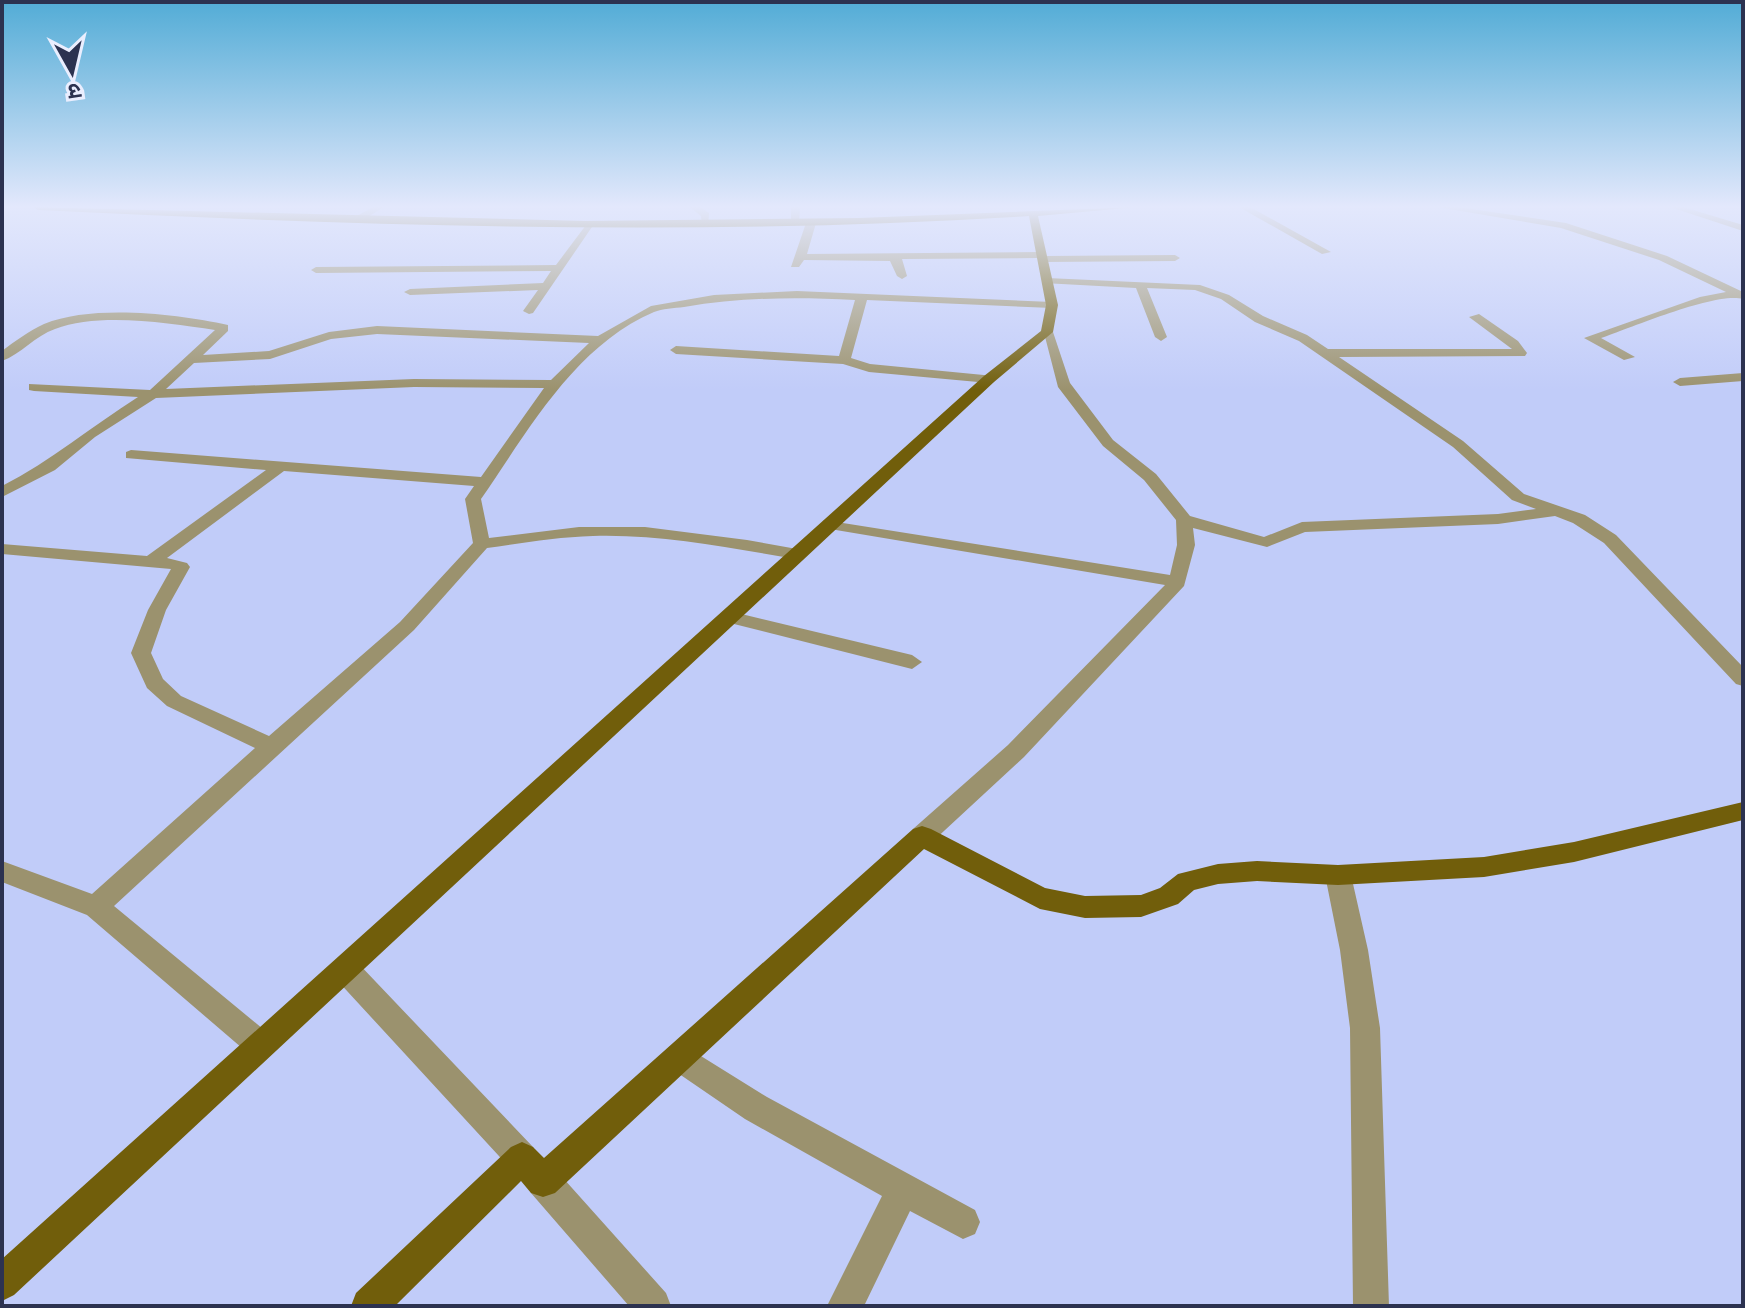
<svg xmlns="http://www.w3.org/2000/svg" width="1745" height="1308" font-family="'PT Sans','Noto Sans Devanagari',sans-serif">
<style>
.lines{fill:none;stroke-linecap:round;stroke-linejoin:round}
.minor{fill:#9b926e;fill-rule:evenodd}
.tertiary{fill:#9b926e;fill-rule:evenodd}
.primary{fill:#715e0b;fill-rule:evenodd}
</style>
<rect width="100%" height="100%" fill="#c1ccf9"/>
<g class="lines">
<!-- minor -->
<g class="minor">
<polygon points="373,207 384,207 363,220 357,220 357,216"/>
<polygon points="690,207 700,207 709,213 708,227 702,227 701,216"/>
<polygon points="791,207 800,207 799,225 791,223"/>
<polygon points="1239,207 1250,207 1331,252 1322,254"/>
<path d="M1437,207H1458L1566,223L1667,256L1743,292V299C1717,291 1630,328 1601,338L1635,357L1624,360L1584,338L1700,297L1726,292L1659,260L1561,228Z"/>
<polygon points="1670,207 1683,207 1743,225 1743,231"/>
<polygon points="811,220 816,223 807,254 1041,252 1046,256 1175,255 1180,258 1175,261 1042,262 1037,258 902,259 907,276 902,279 897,276 890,261 804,260 799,267 791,267 806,223"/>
<polygon points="589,221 594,224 533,313 529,314 523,311 538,290 410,295 404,292 410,289 543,283 551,271 316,273 311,270 316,267 556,265"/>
<polygon points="1047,278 1200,285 1229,295 1263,316 1307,335 1328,349 1512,349 1469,317 1479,314 1518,341 1527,353 1525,356 1339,357 1463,441 1524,494 1585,515 1616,535 1743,667 1743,686 1736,684 1604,543 1573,523 1555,516 1498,524 1305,532 1267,547 1193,528 1195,545 1184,586 1024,757 931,843 922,846 913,843 910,836 913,829 1008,745 1165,585 830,529 824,528 822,524 824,520 1170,575 1177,545 1176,520 1144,480 1103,446 1058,387 1043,329 1053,332 1070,383 1113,440 1156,474 1190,516 1264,537 1302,522 1498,514 1536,509 1512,500 1453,447 1299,341 1255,322 1221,299 1195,290 1147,288 1167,337 1161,341 1155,337 1136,288 1043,283 1042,281"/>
<path d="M797,291L1052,302L1058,305L1052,308L867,300L851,358L870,364L994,376V382L989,383L869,372L843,364L676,354L670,350L676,346L839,356L855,300C798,297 741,297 684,307C674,308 662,309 654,312C574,346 527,433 481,499L489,538L579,527H645L747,540L797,549L806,554L797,559C729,548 662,534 593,536C557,537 522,543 487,548L414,630L114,906L269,1034L274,1044L269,1054L259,1058L249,1054L87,915L2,882V861L92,894L255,748L167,706L147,688L131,653L148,610L171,569L2,554V544L147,556L266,470L126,458V452L131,450L481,477L544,388L414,387L156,398L95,437L55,470L2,497V486C51,461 92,426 138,397L34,391L29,390V384L150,390L215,330C169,323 99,312 55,329C35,336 21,354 2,361V351C15,341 29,331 44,324C93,304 177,314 228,325V331L203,355L269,351L329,332L377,326L598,336L651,306L714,295ZM377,334L589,343L551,380L414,379L166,389L194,363L270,359L331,339ZM284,471L474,486L465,499L473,543L400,622L269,736L181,696L163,679L151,653L166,610L190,567L187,563L167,558Z"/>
<polygon points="1743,373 1743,381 1680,386 1673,382 1680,378"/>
<polygon points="729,611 912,655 922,662 912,669 722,621 719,617 722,613"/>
<polygon points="1338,865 1347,868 1351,875 1368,950 1380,1028 1389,1306 1353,1306 1350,1028 1340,950 1325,875 1329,868"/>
<polygon points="680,1043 767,1097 975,1210 980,1222 975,1234 963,1239 910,1211 864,1306 827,1306 882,1196 745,1119 669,1067 665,1057 669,1047"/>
</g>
<!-- tertiary -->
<polygon class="tertiary" points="346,958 356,961 533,1147 538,1158 534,1168 543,1165 555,1169 666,1293 671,1306 629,1306 531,1193 527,1181 531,1170 522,1174 511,1169 336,979 332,970 336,961"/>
<!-- primary -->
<g class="primary">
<path d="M33,207L585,221L859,218L1137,207L1038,216L1058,305L1053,332L994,382L14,1295L2,1301V1259L984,376L1041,331L1046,305L1029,216C699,237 368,226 38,210Z"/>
<polygon points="1743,802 1743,820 1574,862 1484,877 1338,885 1257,881 1218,884 1194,890 1178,904 1141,917 1085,918 1040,909 924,849 555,1193 543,1197 531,1193 521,1181 395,1306 351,1306 356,1293 511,1147 522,1142 533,1147 544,1158 913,829 922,826 931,829 1045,888 1085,896 1141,895 1160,888 1178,874 1218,864 1257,861 1338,865 1484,857 1574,842"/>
</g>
</g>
<!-- sky -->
<linearGradient id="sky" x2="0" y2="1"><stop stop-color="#52acd6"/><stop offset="0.53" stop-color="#e3e8fc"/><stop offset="1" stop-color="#e3e8fc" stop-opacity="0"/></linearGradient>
<rect width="1745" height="390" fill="url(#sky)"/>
<!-- border -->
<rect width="1745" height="1308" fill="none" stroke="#2c3250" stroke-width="8"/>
<!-- north arrow -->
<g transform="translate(72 72) rotate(172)" stroke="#eaeefe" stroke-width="6" paint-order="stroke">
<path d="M0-6L14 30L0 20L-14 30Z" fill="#2c3250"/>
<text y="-12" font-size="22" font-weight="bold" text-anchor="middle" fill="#2c3250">उ</text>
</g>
</svg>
